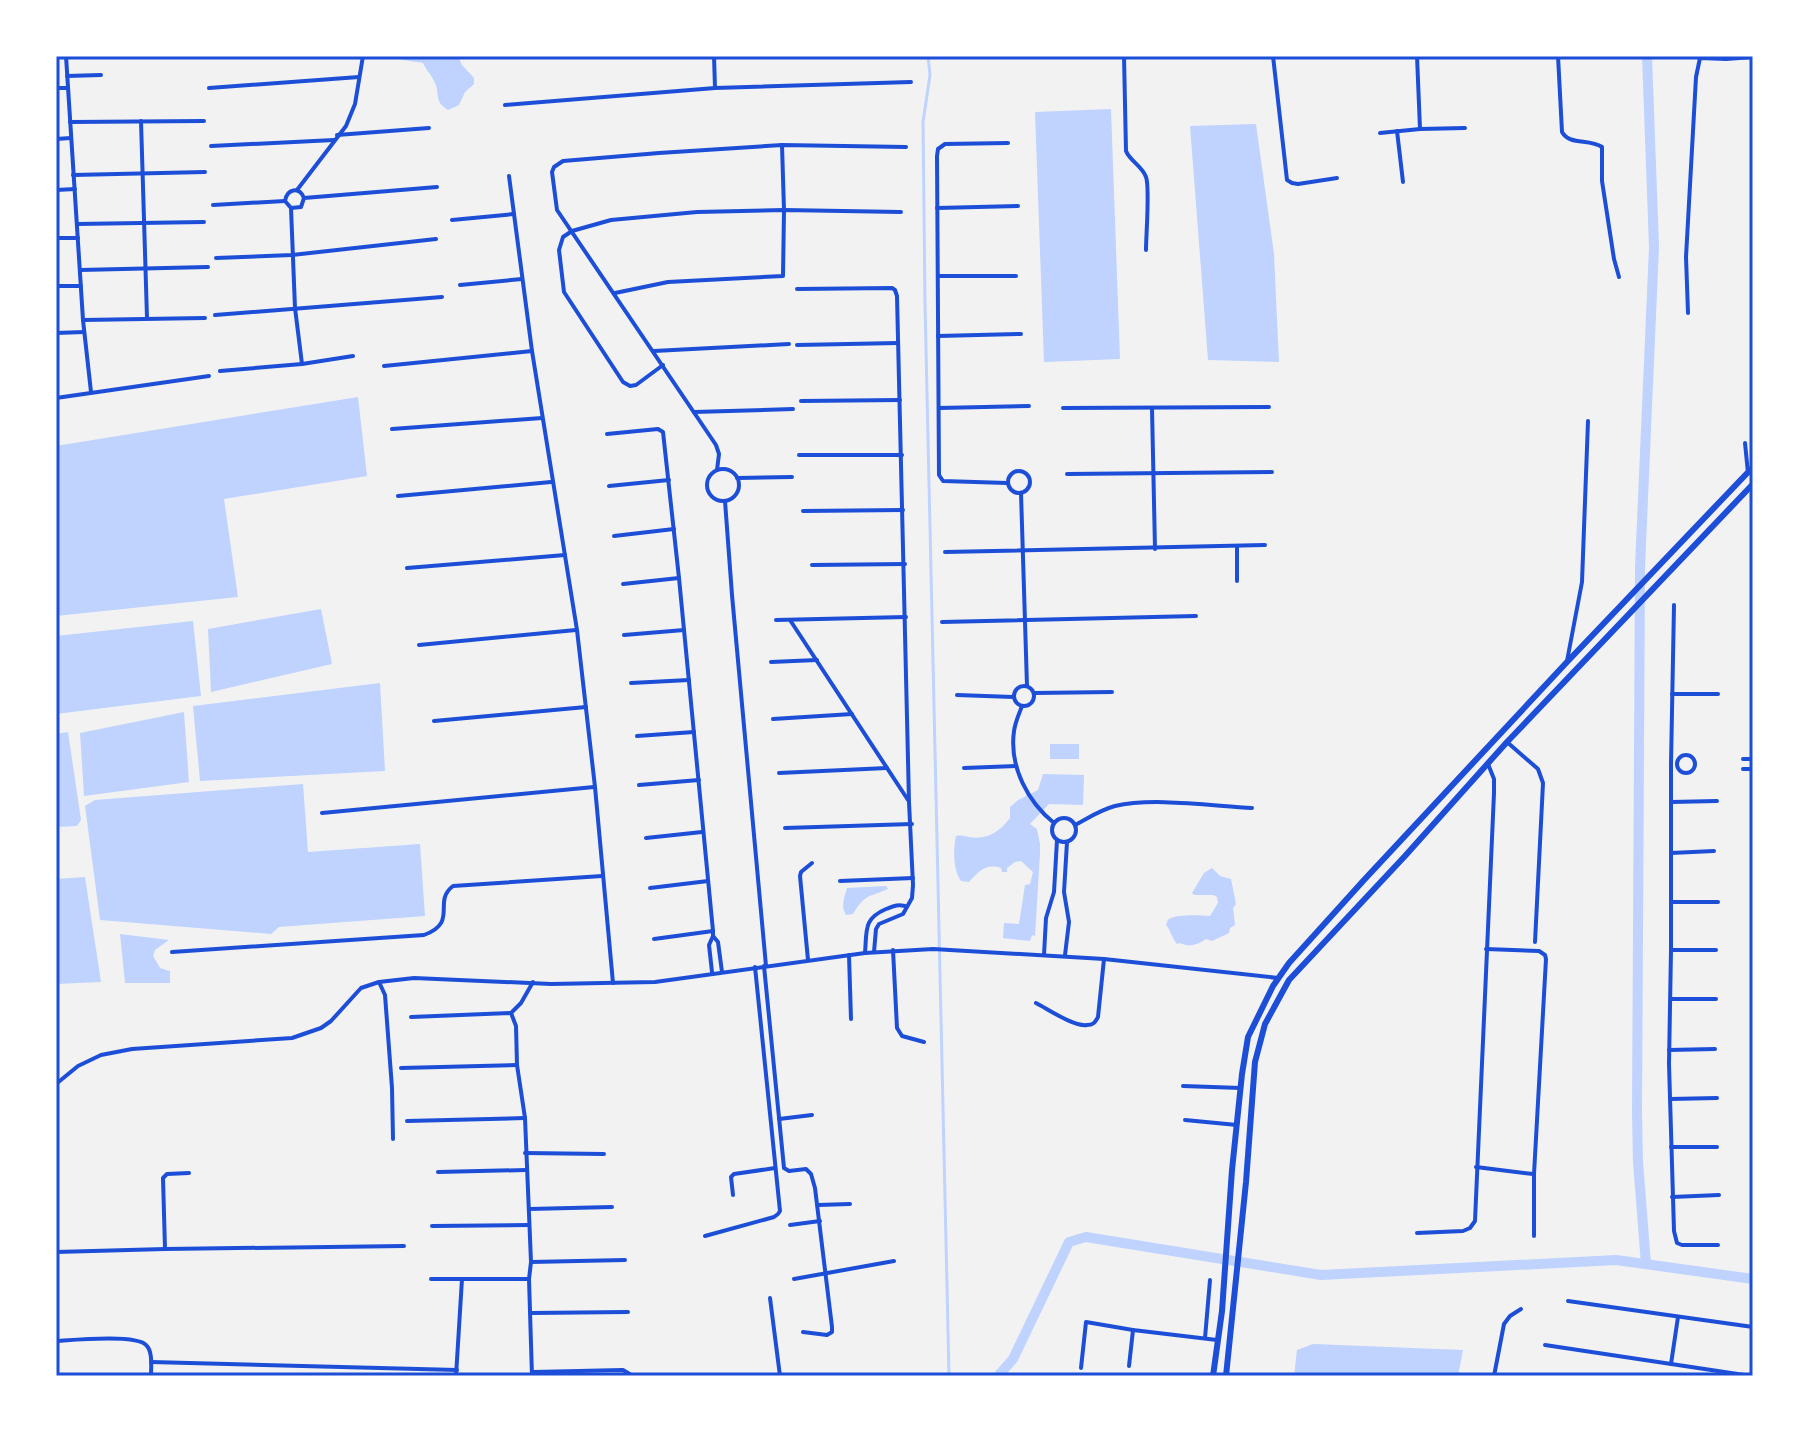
<svg xmlns="http://www.w3.org/2000/svg" width="1809" height="1432" font-family="Figtree,sans-serif">
<style>
.water{fill:#bfd3fe}
.lines{fill:none;stroke-linecap:round;stroke-linejoin:round}
.stream{stroke:#bfd3fe;stroke-width:3}
.canal{stroke:#bfd3fe;stroke-width:10}
.minor{stroke:#1d4ed8;stroke-width:4}
.secondary{stroke:#1d4ed8;stroke-width:6}
.neatline{fill:none;stroke:#1d4ed8;stroke-width:3}
</style>
<rect width="100%" height="100%" fill="#f2f2f2"/>
<!-- water -->
<g class="water">
<path d="M397,56H458L462,65L474,78V84L465,92L459,105L448,110C433,101 441,94 434,81C431,74 426,70 423,63L403,60Z"/>
<polygon points="1111,109 1120,359 1044,362 1035,112"/>
<polygon points="1256,124 1274,254 1279,362 1208,360 1190,126"/>
<polygon points="358,397 367,476 224,499 238,597 56,616 56,446"/>
<polygon points="321,609 332,664 211,692 208,629"/>
<polygon points="193,621 201,696 56,714 56,636"/>
<polygon points="380,683 385,771 200,781 193,706"/>
<polygon points="184,712 189,782 84,796 80,733"/>
<polygon points="68,732 81,820 77,826 56,827 56,734"/>
<rect x="1050" y="744" width="29" height="15"/>
<path d="M1043,774L1084,775L1083,805L1049,804L1030,824L1037,829L1040,844V854L1035,936L1032,935L1030,941L1003,938L1004,923L1019,924L1025,885L1030,884L1033,872L1021,861L1015,862L1007,868V872H1002L1001,868C986,863 979,871 969,882L961,881C953,870 953,849 956,836C960,835 965,836 969,837C988,840 999,832 1010,818V807L1018,800L1038,790Z"/>
<polygon points="303,784 308,852 420,844 425,916 279,927 271,934 100,920 85,806 95,800"/>
<path d="M1212,868L1220,876L1231,879L1236,904L1233,908L1235,925L1230,928L1229,933L1212,941L1206,939C1198,944 1190,948 1180,943L1177,944C1172,939 1171,931 1166,925C1167,923 1167,920 1169,919C1176,914 1202,915 1210,916L1218,903L1217,897L1213,895H1194L1192,893L1204,873Z"/>
<polygon points="85,877 101,982 56,984 56,879"/>
<path d="M886,886L888,889C868,898 866,893 853,914L846,915C840,906 845,896 847,888Z"/>
<polygon points="120,934 169,940 155,950 153,956 160,968 170,971 170,983 125,983"/>
<polygon points="1313,1344 1314,1344 1463,1350 1458,1376 1294,1376 1297,1350"/>
</g>
<g class="lines">
<!-- stream -->
<polyline class="stream" points="928,56 930,75 923,122 925,304 949,1376"/>
<!-- canal -->
<g class="canal">
<polyline points="1646,1264 1638,1162 1637,1113 1640,567 1654,247 1647,56"/>
<polyline points="998,1376 1013,1359 1069,1242 1086,1237 1321,1275 1616,1260 1753,1279"/>
</g>
<!-- minor -->
<g class="minor">
<polyline points="66,56 83,320 91,392"/>
<polyline points="714,56 715,88"/>
<path d="M1124,56L1126,151C1130,161 1142,166 1146,177C1150,187 1146,235 1146,250"/>
<polyline points="1273,56 1287,180 1292,183 1298,184 1337,178"/>
<polyline points="1417,56 1420,129 1465,128"/>
<path d="M1558,56L1562,132C1570,146 1589,138 1602,147V181L1614,259L1619,277"/>
<polyline points="67,76 101,75"/>
<polyline points="56,88 68,88"/>
<polyline points="209,88 359,77"/>
<polyline points="505,105 715,88 911,82"/>
<polyline points="141,121 147,318"/>
<polyline points="70,122 204,121"/>
<polyline points="1397,131 1403,182"/>
<polyline points="1380,133 1420,129"/>
<polyline points="337,135 429,128"/>
<polyline points="56,139 71,138"/>
<polyline points="211,146 334,140"/>
<polyline points="73,175 205,172"/>
<polyline points="509,176 532,351 577,630 595,787 613,983"/>
<polyline points="56,190 75,189"/>
<polyline points="297,190 346,126 355,104 363,56"/>
<path d="M304,198L301,207L291,208L285,201C287,189 299,186 304,198L437,187"/>
<polyline points="213,205 285,201"/>
<polyline points="291,208 295,308 302,364"/>
<polyline points="937,208 1018,206"/>
<polyline points="452,220 514,214"/>
<polyline points="77,224 204,222"/>
<polyline points="56,238 78,238"/>
<polyline points="216,258 292,255 436,239"/>
<polyline points="80,270 208,267"/>
<polyline points="939,276 1016,276"/>
<polyline points="460,285 522,279"/>
<polyline points="56,286 81,286"/>
<polyline points="797,289 892,288 895,290 897,296 909,802 913,885 912,898 903,914 879,924 876,929 874,952"/>
<polyline points="615,293 668,282 783,276 784,210 782,145"/>
<polyline points="1688,313 1686,257 1696,77 1700,58 1726,59 1753,57"/>
<polyline points="215,315 442,297"/>
<polyline points="83,320 205,318"/>
<polyline points="56,333 84,332"/>
<polyline points="938,336 1021,334"/>
<polyline points="797,345 898,343"/>
<polyline points="654,351 789,344"/>
<polyline points="663,365 636,385 630,386 623,382 564,292 559,250 563,237 572,231 611,220 697,212 784,210 901,212"/>
<polyline points="384,366 532,351"/>
<polyline points="220,371 302,364 353,356"/>
<polyline points="56,398 209,376"/>
<polyline points="801,401 900,400"/>
<polyline points="939,408 1029,406"/>
<polyline points="1063,408 1269,407"/>
<polyline points="1152,408 1155,549"/>
<polyline points="694,412 793,409"/>
<polyline points="392,429 542,418"/>
<polyline points="607,434 658,429 663,432 679,578 713,931 713,936 718,942 722,972"/>
<polyline points="1745,443 1748,473"/>
<polyline points="799,455 902,455"/>
<circle cx="723" cy="485" r="16"/>
<polyline points="717,470 719,454 716,445 557,210 552,172 554,167 563,161 659,153 782,145 906,147"/>
<circle cx="1019" cy="482" r="11"/>
<polyline points="1067,474 1272,472"/>
<polyline points="737,478 792,477"/>
<polyline points="1007,483 943,481 939,475 937,156 938,149 945,144 1008,143"/>
<polyline points="609,486 669,480"/>
<polyline points="1021,493 1027,686"/>
<polyline points="398,496 551,482"/>
<polyline points="725,501 732,595 766,966"/>
<polyline points="803,511 903,510"/>
<polyline points="614,536 674,529"/>
<polyline points="1237,546 1237,581"/>
<polyline points="945,552 1265,545"/>
<polyline points="812,565 905,564"/>
<polyline points="407,568 565,555"/>
<polyline points="623,584 679,578"/>
<polyline points="1674,605 1671,764 1671,950 1669,1064 1674,1231 1677,1243 1682,1245 1718,1245"/>
<polyline points="776,620 906,617"/>
<polyline points="790,620 908,800"/>
<polyline points="942,622 1196,616"/>
<polyline points="624,635 684,630"/>
<polyline points="419,645 576,630"/>
<polyline points="1567,661 1582,582 1588,421"/>
<polyline points="771,662 817,660"/>
<polyline points="631,683 689,680"/>
<circle cx="1024" cy="696" r="10"/>
<polyline points="1034,693 1112,692"/>
<polyline points="1672,694 1718,694"/>
<polyline points="957,695 1013,697"/>
<path d="M1022,706C1019,714 1015,723 1014,731C1009,767 1028,802 1054,823"/>
<polyline points="773,719 852,714"/>
<polyline points="434,721 586,707"/>
<polyline points="637,736 694,732"/>
<polyline points="1507,742 1538,769 1543,783 1535,942"/>
<circle cx="1686" cy="764" r="9"/>
<polyline points="1743,759 1753,759"/>
<polyline points="964,768 1016,766"/>
<polyline points="1743,769 1753,769"/>
<polyline points="779,773 887,768"/>
<polyline points="639,785 699,780"/>
<polyline points="1671,802 1717,801"/>
<polyline points="322,813 594,787"/>
<circle cx="1064" cy="830" r="12"/>
<path d="M1075,825C1088,818 1100,810 1115,806C1152,797 1213,806 1252,808"/>
<polyline points="785,828 912,824"/>
<polyline points="646,838 702,832"/>
<polyline points="1671,853 1714,851"/>
<polyline points="840,881 913,878"/>
<polyline points="650,888 708,881"/>
<polyline points="1672,902 1718,902"/>
<polyline points="654,939 713,931"/>
<polyline points="1486,949 1539,951 1545,955 1546,959 1534,1174 1534,1236"/>
<polyline points="893,950 897,1028 902,1036 924,1042"/>
<polyline points="1671,950 1716,950"/>
<path d="M172,952L424,935C459,922 432,902 453,886L602,876"/>
<path d="M865,953C867,930 863,919 886,909C894,906 897,904 905,906"/>
<polyline points="849,955 851,1019"/>
<polyline points="1044,955 1046,918 1054,892 1057,840"/>
<polyline points="1065,955 1069,922 1064,892 1067,842"/>
<polyline points="808,960 800,876 801,872 812,863"/>
<polyline points="764,966 784,1168 789,1171 806,1169 811,1174 815,1188 832,1327 832,1332 827,1335 803,1332"/>
<polyline points="712,972 709,945 713,936"/>
<polyline points="379,982 385,995 392,1088 393,1139"/>
<polyline points="1671,999 1716,999"/>
<path d="M1036,1003C1048,1009 1074,1027 1087,1025C1094,1025 1095,1022 1098,1017L1104,959"/>
<polyline points="512,1012 521,1003 533,982"/>
<polyline points="411,1017 511,1013 516,1026 517,1065 525,1118 531,1262 529,1279 532,1376"/>
<polyline points="1669,1050 1715,1049"/>
<polyline points="401,1068 517,1065"/>
<polyline points="56,1084 78,1066 101,1055 132,1049 292,1038 321,1028 331,1021 361,988 379,982 414,978 551,984 655,982 865,953 933,949 1104,959 1278,978"/>
<polyline points="1183,1086 1241,1088"/>
<polyline points="1670,1099 1717,1098"/>
<polyline points="779,1119 812,1115"/>
<polyline points="1185,1120 1237,1125"/>
<polyline points="407,1121 525,1118"/>
<polyline points="1671,1147 1717,1147"/>
<polyline points="525,1153 604,1154"/>
<polyline points="1476,1167 1533,1174"/>
<polyline points="438,1172 526,1170"/>
<polyline points="733,1195 731,1177 734,1174 775,1168"/>
<polyline points="1672,1197 1719,1195"/>
<polyline points="818,1205 850,1204"/>
<polyline points="529,1209 612,1207"/>
<polyline points="790,1225 820,1221"/>
<polyline points="432,1226 529,1225"/>
<polyline points="1417,1233 1463,1231 1470,1228 1475,1221 1494,793 1494,779 1488,764"/>
<polyline points="705,1236 774,1217 778,1214 780,1211 755,967"/>
<polyline points="165,1249 163,1178 167,1174 189,1173"/>
<polyline points="56,1252 165,1249 404,1246"/>
<polyline points="531,1262 625,1260"/>
<polyline points="431,1279 529,1279"/>
<polyline points="794,1279 894,1261"/>
<polyline points="770,1298 780,1376"/>
<polyline points="1568,1301 1753,1327"/>
<polyline points="531,1313 628,1312"/>
<polyline points="1205,1338 1210,1280"/>
<path d="M56,1341C73,1340 136,1334 146,1345C153,1351 151,1367 151,1376"/>
<polyline points="1545,1345 1751,1376"/>
<polyline points="151,1362 457,1370"/>
<polyline points="1671,1364 1678,1317"/>
<polyline points="1129,1366 1133,1330"/>
<polyline points="1081,1368 1086,1322 1133,1330 1217,1340"/>
<polyline points="533,1372 623,1370 633,1376"/>
<polyline points="456,1376 462,1279"/>
<polyline points="1494,1376 1504,1324 1510,1316 1521,1309"/>
</g>
<!-- secondary -->
<g class="secondary">
<polyline points="1213,1376 1222,1311 1232,1170 1242,1074 1248,1037 1273,986 1289,963 1364,880 1567,662 1753,467"/>
<polyline points="1226,1376 1246,1182 1255,1062 1265,1024 1289,980 1405,856 1507,742 1753,484"/>
</g>
</g>
<!-- border -->
<rect width="1809" height="1432" fill="none" stroke="#ffffff" stroke-width="116"/>
<rect x="58" y="58" width="1693" height="1316" class="neatline"/>
</svg>
